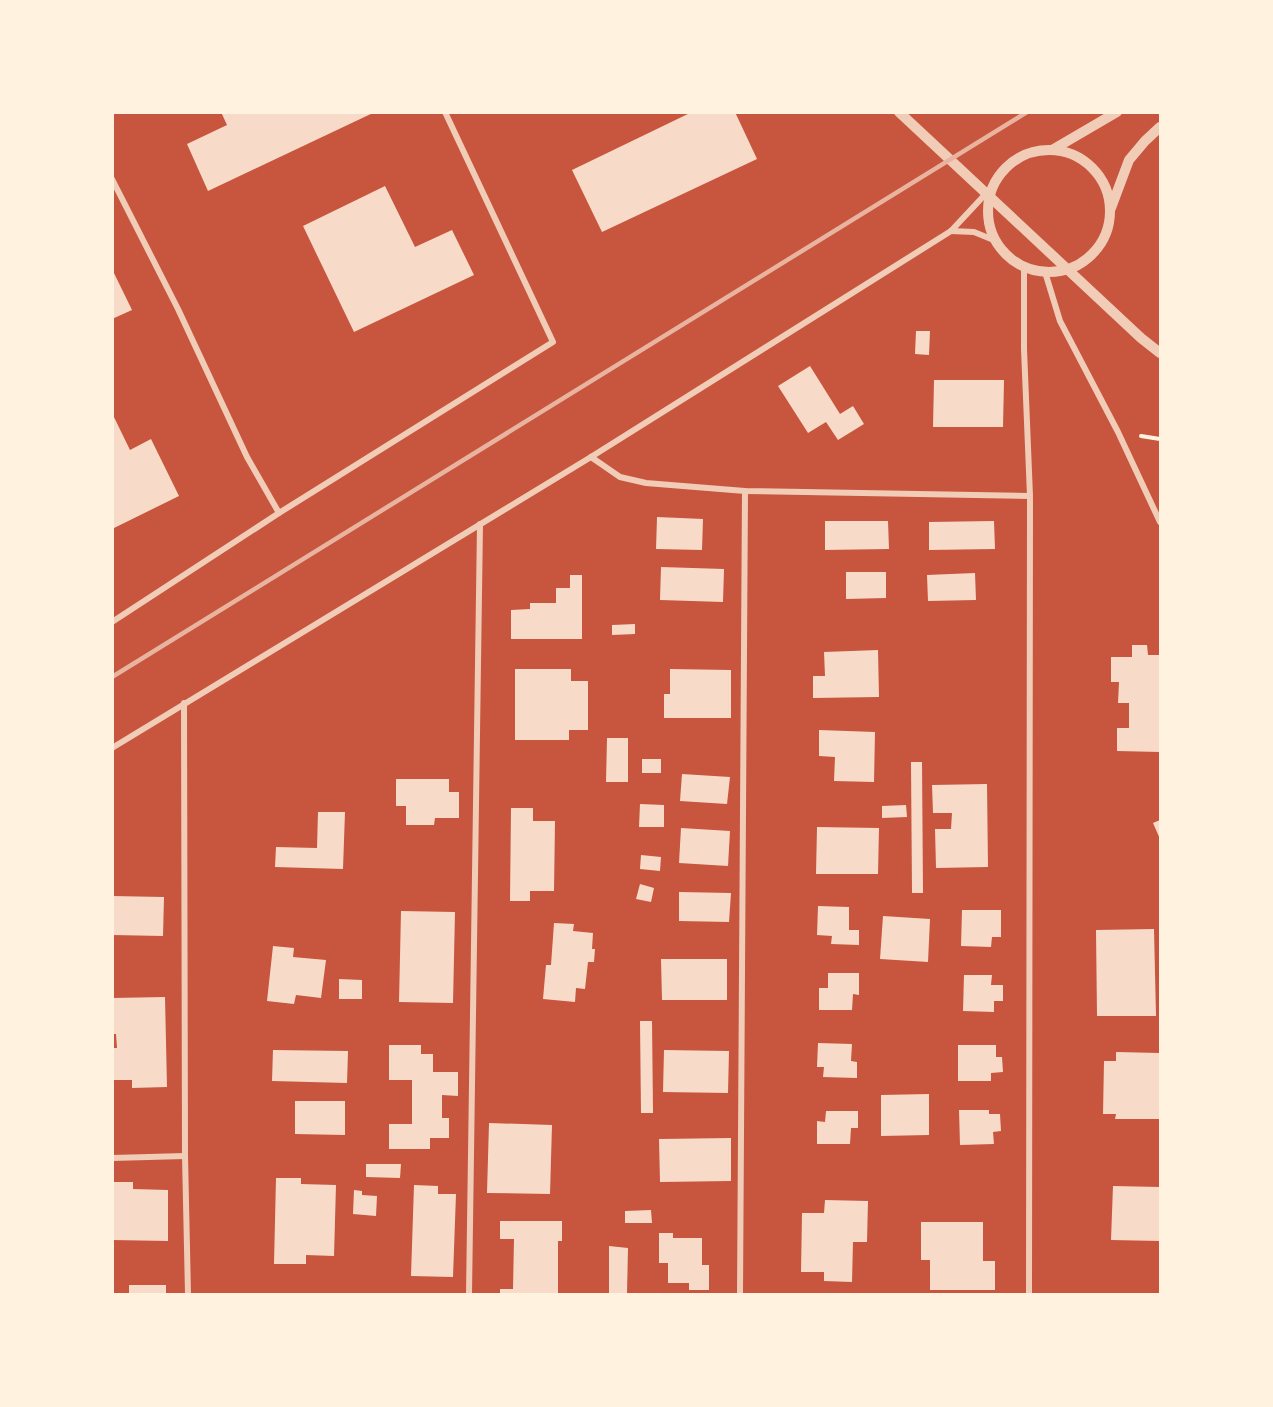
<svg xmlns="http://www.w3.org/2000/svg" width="1273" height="1407" font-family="'Fira Sans',sans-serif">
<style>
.building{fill:#f7dbc8}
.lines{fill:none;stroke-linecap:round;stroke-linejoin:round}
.path{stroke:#fff3e0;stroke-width:4}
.minor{stroke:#f1ccb7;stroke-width:6}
.tertiary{stroke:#f1ccb7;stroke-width:10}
.rail{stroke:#e9b49f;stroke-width:4.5}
</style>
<rect width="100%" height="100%" fill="#c8553d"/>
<!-- building -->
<g class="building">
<polygon points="221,112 375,112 208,191 187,144 227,125"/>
<polygon points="692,112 735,112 757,159 602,232 572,170"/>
<polygon points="385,186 415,247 452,230 474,275 354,332 303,226"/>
<polygon points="112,269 132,310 112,319"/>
<polygon points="916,331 930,331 929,355 915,354"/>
<polygon points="810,366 840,414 853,406 864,424 838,440 826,422 808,433 778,386"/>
<polygon points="934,380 1004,380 1003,427 933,427"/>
<polygon points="112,413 130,450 151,439 179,496 112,529"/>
<polygon points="657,517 703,519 702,550 656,549"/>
<polygon points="825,521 888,521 889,549 825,550"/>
<polygon points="994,521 995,549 929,550 929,522"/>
<polygon points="661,567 724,569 723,602 660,600"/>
<polygon points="846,572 886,572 886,598 846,599"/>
<polygon points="975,573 976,600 928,601 927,575"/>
<polygon points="570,575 582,575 582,639 511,639 511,610 530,609 530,603 556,603 556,588 570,588"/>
<polygon points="635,624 635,634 612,635 612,625"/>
<polygon points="1132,645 1147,645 1148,655 1160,655 1160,752 1117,751 1117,728 1129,728 1129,703 1118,703 1119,682 1111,682 1111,657 1132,657"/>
<polygon points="878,650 879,697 813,698 813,676 825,676 824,652"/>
<polygon points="515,669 571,669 571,681 588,681 588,730 569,730 569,740 515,740"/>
<polygon points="670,669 731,670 731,718 664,718 664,694 670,694"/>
<polygon points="819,730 875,732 874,782 834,781 835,757 819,756"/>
<polygon points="607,738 628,738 628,782 606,782"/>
<rect x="642" y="759" width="19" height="14"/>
<polygon points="911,762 922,762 923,893 912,893"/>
<polygon points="682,774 730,777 727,804 680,801"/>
<polygon points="396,779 449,779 449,792 459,792 459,818 435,818 434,825 406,825 406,806 396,806"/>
<polygon points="987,784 988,867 936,868 935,829 951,829 952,813 933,813 932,785"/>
<polygon points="640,804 664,805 664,827 639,827"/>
<polygon points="906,805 907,817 882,818 882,806"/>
<polygon points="511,808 533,808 533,821 555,821 554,891 530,891 530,901 510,901"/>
<polygon points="318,812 345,812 343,869 275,867 276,847 317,848"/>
<polygon points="1160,820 1160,839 1153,823"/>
<polygon points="817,827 879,828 878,874 816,874"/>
<polygon points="681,828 730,831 728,866 679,863"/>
<polygon points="641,855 661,857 660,871 640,869"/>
<polygon points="640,884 654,888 651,902 636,899"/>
<polygon points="679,892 731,893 729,922 679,921"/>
<polygon points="112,896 164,897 163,936 112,935"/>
<polygon points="818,906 849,907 849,930 859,930 859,945 831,944 832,936 817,935"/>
<polygon points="962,910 1001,910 1001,937 992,937 991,947 961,946"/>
<polygon points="401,911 455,912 453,1003 399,1002"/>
<polygon points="883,916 930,919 928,962 880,959"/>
<polygon points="554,923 574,924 573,931 593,933 592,949 595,949 594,962 588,962 585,989 576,988 575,1002 543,999 546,965 551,965"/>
<polygon points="1154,929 1156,1016 1097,1016 1096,930"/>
<polygon points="273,946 294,948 293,957 326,960 321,998 296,995 294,1004 267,1001"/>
<polygon points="661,959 727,959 727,1000 662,1000"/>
<polygon points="828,973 859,973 859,995 853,994 852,1010 819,1010 819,988 828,988"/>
<polygon points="964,975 992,975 991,985 1003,985 1003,1001 994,1001 994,1012 963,1011"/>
<polygon points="339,979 362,980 362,999 339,999"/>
<polygon points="165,997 167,1087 132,1088 132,1080 112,1080 112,1048 117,1048 116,1034 112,1034 112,998"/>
<polygon points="640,1021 652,1021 653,1113 641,1113"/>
<polygon points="818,1043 852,1044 851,1061 857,1062 857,1078 823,1077 824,1067 817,1067"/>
<polygon points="389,1045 421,1045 421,1054 433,1054 433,1072 458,1072 458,1096 442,1095 442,1118 449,1118 449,1138 430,1138 430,1149 389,1149 389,1124 412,1124 412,1080 389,1080"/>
<polygon points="958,1045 996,1045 996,1057 1002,1057 1003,1072 991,1073 991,1081 958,1081"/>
<polygon points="273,1050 348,1051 347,1083 272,1081"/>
<polygon points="664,1050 729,1051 728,1093 663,1092"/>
<polygon points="1116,1052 1160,1053 1160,1119 1115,1119 1116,1114 1103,1114 1104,1061 1116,1061"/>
<polygon points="929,1094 929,1135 881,1136 881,1095"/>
<polygon points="295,1101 345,1101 345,1135 295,1134"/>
<polygon points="959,1110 989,1110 989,1114 1000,1114 1001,1131 993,1132 994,1144 960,1145"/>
<polygon points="826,1111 858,1111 858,1128 851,1128 850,1144 817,1144 817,1121 825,1122"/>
<polygon points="489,1123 552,1125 550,1194 487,1193"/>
<polygon points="731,1138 731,1181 660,1182 659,1139"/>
<polygon points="366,1164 401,1164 400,1178 366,1177"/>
<polygon points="276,1178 301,1178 301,1184 336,1185 334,1256 306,1255 306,1264 274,1264"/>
<polygon points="112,1182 133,1182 133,1189 168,1190 168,1241 112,1240"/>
<polygon points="414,1185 438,1186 438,1194 456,1194 453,1277 411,1276"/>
<polygon points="1113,1186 1160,1187 1160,1241 1111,1240"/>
<polygon points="354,1190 362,1191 362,1195 377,1196 376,1216 353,1214"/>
<polygon points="825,1200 868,1201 867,1242 853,1242 852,1282 824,1281 824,1272 801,1272 802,1213 824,1213"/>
<polygon points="651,1210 652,1223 625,1223 625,1211"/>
<polygon points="500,1221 562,1221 562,1241 558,1241 558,1294 500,1294 500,1289 513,1289 514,1239 500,1239"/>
<polygon points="921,1222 983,1222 983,1261 995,1261 995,1290 930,1290 930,1260 921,1260"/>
<polygon points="659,1233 673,1233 673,1238 702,1238 702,1265 709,1265 709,1290 689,1290 689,1283 668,1283 668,1263 659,1263"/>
<polygon points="609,1246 628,1248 627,1294 609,1294"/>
<rect x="129" y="1285" width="37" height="9"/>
</g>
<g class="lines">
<!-- path -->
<polyline class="path" points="1141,436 1160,439"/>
<!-- minor -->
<g class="minor">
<polyline points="112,179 178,309 247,457 279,513"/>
<polyline points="951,231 974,232 996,241"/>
<polyline points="1024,267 1024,349 1030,496 1029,1294"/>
<polyline points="1045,272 1060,321 1118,432 1160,522"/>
<polyline points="591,457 620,477 646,483 745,491 1030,496"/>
<polyline points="112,622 279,513 553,342 445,112"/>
<polyline points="184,703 185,1156 188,1294"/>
<polyline points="112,748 591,457 951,231 993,186"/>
<polyline points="112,1158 185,1156"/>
<polyline points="469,1294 480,524"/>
<polyline points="740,1294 745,491"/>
</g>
<!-- tertiary -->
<g class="tertiary">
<polyline points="899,112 1141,338 1160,353"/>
<polyline points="1052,150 1117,112"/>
<circle cx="1049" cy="211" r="61"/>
<polyline points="1111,208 1129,160 1145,141 1160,127"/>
</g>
<!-- rail -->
<polyline class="rail" points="112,677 1027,112"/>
</g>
<!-- border -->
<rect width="1273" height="1407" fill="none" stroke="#fff3e0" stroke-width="228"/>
</svg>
